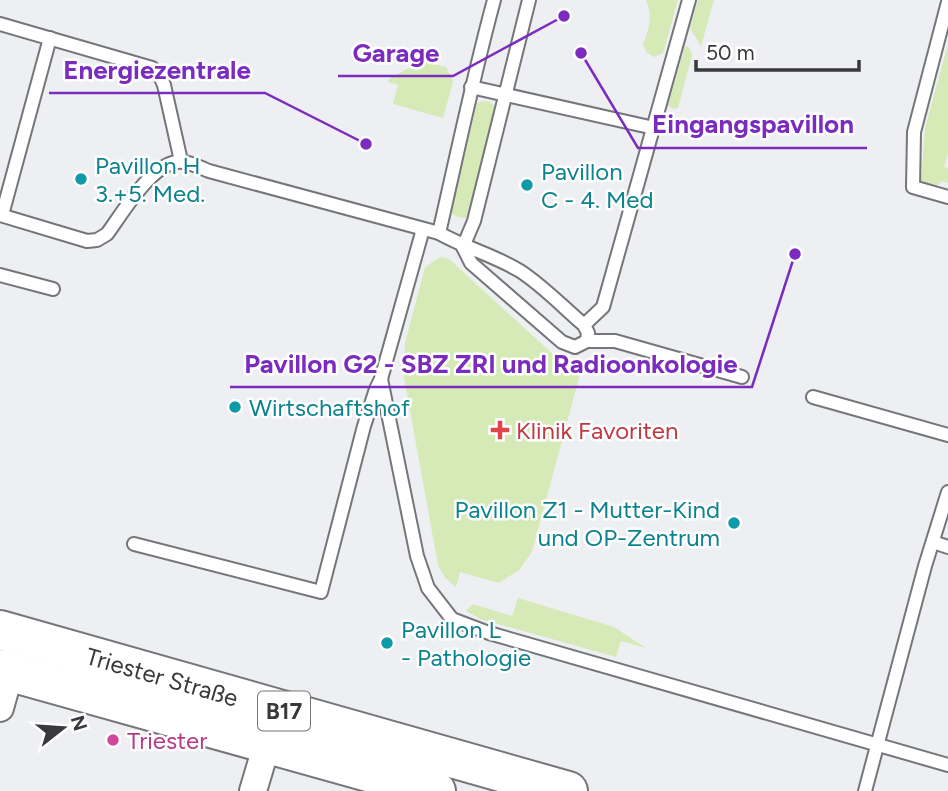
<svg xmlns="http://www.w3.org/2000/svg" width="948" height="791" font-family="Figtree,sans-serif">
<style>
.green{fill:#d5eab6}
.lines{fill:none;stroke-linecap:round;stroke-linejoin:round}
.lane-casing{stroke:#757679;stroke-width:16}
.street-casing{stroke:#757679;stroke-width:30}
.primary-casing{stroke:#757679;stroke-width:42}
.lane{stroke:#fff;stroke-width:12}
.street{stroke:#fff;stroke-width:26}
.primary{stroke:#fff;stroke-width:38}
.culture-dot{fill:#0f9aa8;stroke:#fff;stroke-width:2.5}
.health-dot{fill:#e0444e;stroke:#fff;stroke-width:2.5}
.hotel-dot{fill:#d1479c;stroke:#fff;stroke-width:2.5}
.labels{text-anchor:middle;dominant-baseline:central;stroke-width:5;stroke-linejoin:round;paint-order:stroke}
.shield{fill:#fff;stroke:#747476;stroke-width:2}
.shield-label{font-size:23px;font-weight:bold;fill:#39393b}
.culture-label{font-size:24px;fill:#0d838f;stroke:#fff;text-anchor:start}
.health-label{font-size:24px;fill:#be3a42;stroke:#fff;text-anchor:start}
.street-label{font-size:24px;fill:#39393b;stroke:#fff}
.hotel-label{font-size:24px;fill:#b23c85;stroke:#fff;text-anchor:start}
.leader{fill:none;stroke:#7b2cbf;stroke-width:2.5}
.callout-dot{fill:#7b2cbf;stroke:#fff;stroke-width:2.5}
.callout-label{font-size:26px;text-anchor:middle;font-weight:bold;fill:#7b2cbf;stroke:#fff;stroke-width:5;stroke-linejoin:round;paint-order:stroke}
</style>
<rect width="100%" height="100%" fill="#eeeff3"/>
<!-- green -->
<g class="green">
<path d="M646,0H678L663,53L654,57L647,53L643,45C649,28 653,17 646,0Z"/>
<polygon points="698,0 714,0 701,46 690,28"/>
<polygon points="948,44 948,152 944,167 948,168 948,183 942,181 935,187 924,185 921,180 925,128"/>
<polygon points="685,46 689,47 692,55 678,108 673,109 668,105"/>
<polygon points="421,61 446,67 453,82 443,118 393,104 398,85 388,82 389,79"/>
<path d="M483,101C491,101 494,104 497,111L466,218L458,217L451,213L477,103Z"/>
<polygon points="440,257 449,259 557,358 571,365 580,374 532,552 519,570 499,583 460,572 456,587 445,578 438,565 404,378 405,343 425,267"/>
<polygon points="518,598 614,627 646,648 621,641 616,657 480,619 466,611 473,604 512,616"/>
</g>
<g class="lines">
<defs>
<g id="lane">
<polyline points="948,2 914,132 913,187 948,197"/>
<polyline points="0,24 152,68 160,76 164,85 181,161"/>
<polyline points="471,87 654,128"/>
<path d="M0,215L87,241L97,240L107,234C122,214 154,158 183,162C192,163 201,168 209,171L439,233C465,248 494,255 520,271C542,285 563,307 584,325L588,333L587,341"/>
<polyline points="2,215 50,38"/>
<path d="M439,233C457,155 473,77 494,0"/>
<polyline points="463,247 471,263 562,342 575,347 587,341 615,341 742,377"/>
<polyline points="463,247 474,221 529,0"/>
<polyline points="0,275 53,289"/>
<polyline points="584,325 603,307 689,0"/>
<polyline points="381,379 417,556 428,588 452,619 489,633 948,765"/>
<polyline points="813,397 948,435"/>
<polyline points="933,542 948,547"/>
<polyline points="134,544 321,592 364,426 376,389 381,379 423,229"/>
<polyline points="865,791 925,566 948,492"/>
</g>
<g id="street">
<polyline points="0,708 10,672"/>
<polyline points="253,791 267,744"/>
</g>
<g id="primary">
<polyline points="0,630 568,791"/>
<polyline points="0,669 436,791"/>
</g>
</defs>
<!-- lane casing -->
<use href="#lane" class="lane-casing"/>
<!-- street casing -->
<use href="#street" class="street-casing"/>
<!-- primary casing -->
<use href="#primary" class="primary-casing"/>
<!-- lane -->
<use href="#lane" class="lane"/>
<!-- street -->
<use href="#street" class="street"/>
<!-- primary -->
<use href="#primary" class="primary"/>
</g>
<!-- markers -->
<g class="culture-dot">
<circle cx="81" cy="179" r="7"/>
<circle cx="527" cy="185" r="7"/>
<circle cx="235" cy="407" r="7"/>
<circle cx="734" cy="523" r="7"/>
<circle cx="387" cy="643" r="7"/>
</g>
<path class="health-dot" d="M496.5 419.5h7v7h7v7h-7v7h-7v-7h-7v-7h7z"/>
<circle class="hotel-dot" cx="113" cy="740" r="7"/>
<g class="labels">
<!-- shield labels -->
<rect class="shield" x="258" y="691.5" width="52" height="39" rx="5"/>
<g class="shield-label">
<text x="284" y="711">B17</text>
</g>
<!-- culture labels -->
<g class="culture-label">
<text x="95" y="165">Pavillon H<tspan x="95" dy="28">3.+5. Med.</tspan></text>
<text x="541" y="171">Pavillon<tspan x="541" dy="28">C - 4. Med</tspan></text>
<text x="249" y="407">Wirtschaftshof</text>
<text x="720" y="509" text-anchor="end">Pavillon Z1 - Mutter-Kind<tspan x="720" dy="28">und OP-Zentrum</tspan></text>
<text x="401" y="629">Pavillon L<tspan x="401" dy="28">- Pathologie</tspan></text>
</g>
<!-- health labels -->
<g class="health-label">
<text x="516" y="430">Klinik Favoriten</text>
</g>
<!-- street labels -->
<g class="street-label">
<text transform="translate(162 677) rotate(16)">Triester Straße</text>
</g>
<!-- hotel labels -->
<g class="hotel-label">
<text x="127" y="740">Triester</text>
</g>
</g>
<!-- callouts -->
<path class="leader" d="M564 16L453 76H338M366 144L265 93H49M581 53L638 148H867M795 254L752 387H230"/>
<g class="callout-dot">
<circle cx="564" cy="16" r="7"/>
<circle cx="366" cy="144" r="7"/>
<circle cx="581" cy="53" r="7"/>
<circle cx="795" cy="254" r="7"/>
</g>
<g class="callout-label">
<text x="396" y="62">Garage</text>
<text x="157" y="79">Energiezentrale</text>
<text x="753" y="133">Eingangspavillon</text>
<text x="491" y="373">Pavillon G2 - SBZ ZRI und Radioonkologie</text>
</g>
<!-- north arrow -->
<g transform="translate(63 728) rotate(73)" stroke="#ffffff" stroke-width="5" paint-order="stroke">
<path d="M0-5L12 26L0 18L-12 26Z" fill="#39393b"/>
<text y="-10" font-size="19" font-weight="bold" text-anchor="middle" fill="#39393b">N</text>
</g>
<!-- scale -->
<path d="M696 60v10h163v-10" fill="none" stroke="#39393b" stroke-width="3.5"/>
<text x="706" y="60" font-size="21" fill="#39393b" stroke="#ffffff" stroke-width="5" paint-order="stroke">50 m</text>
</svg>
